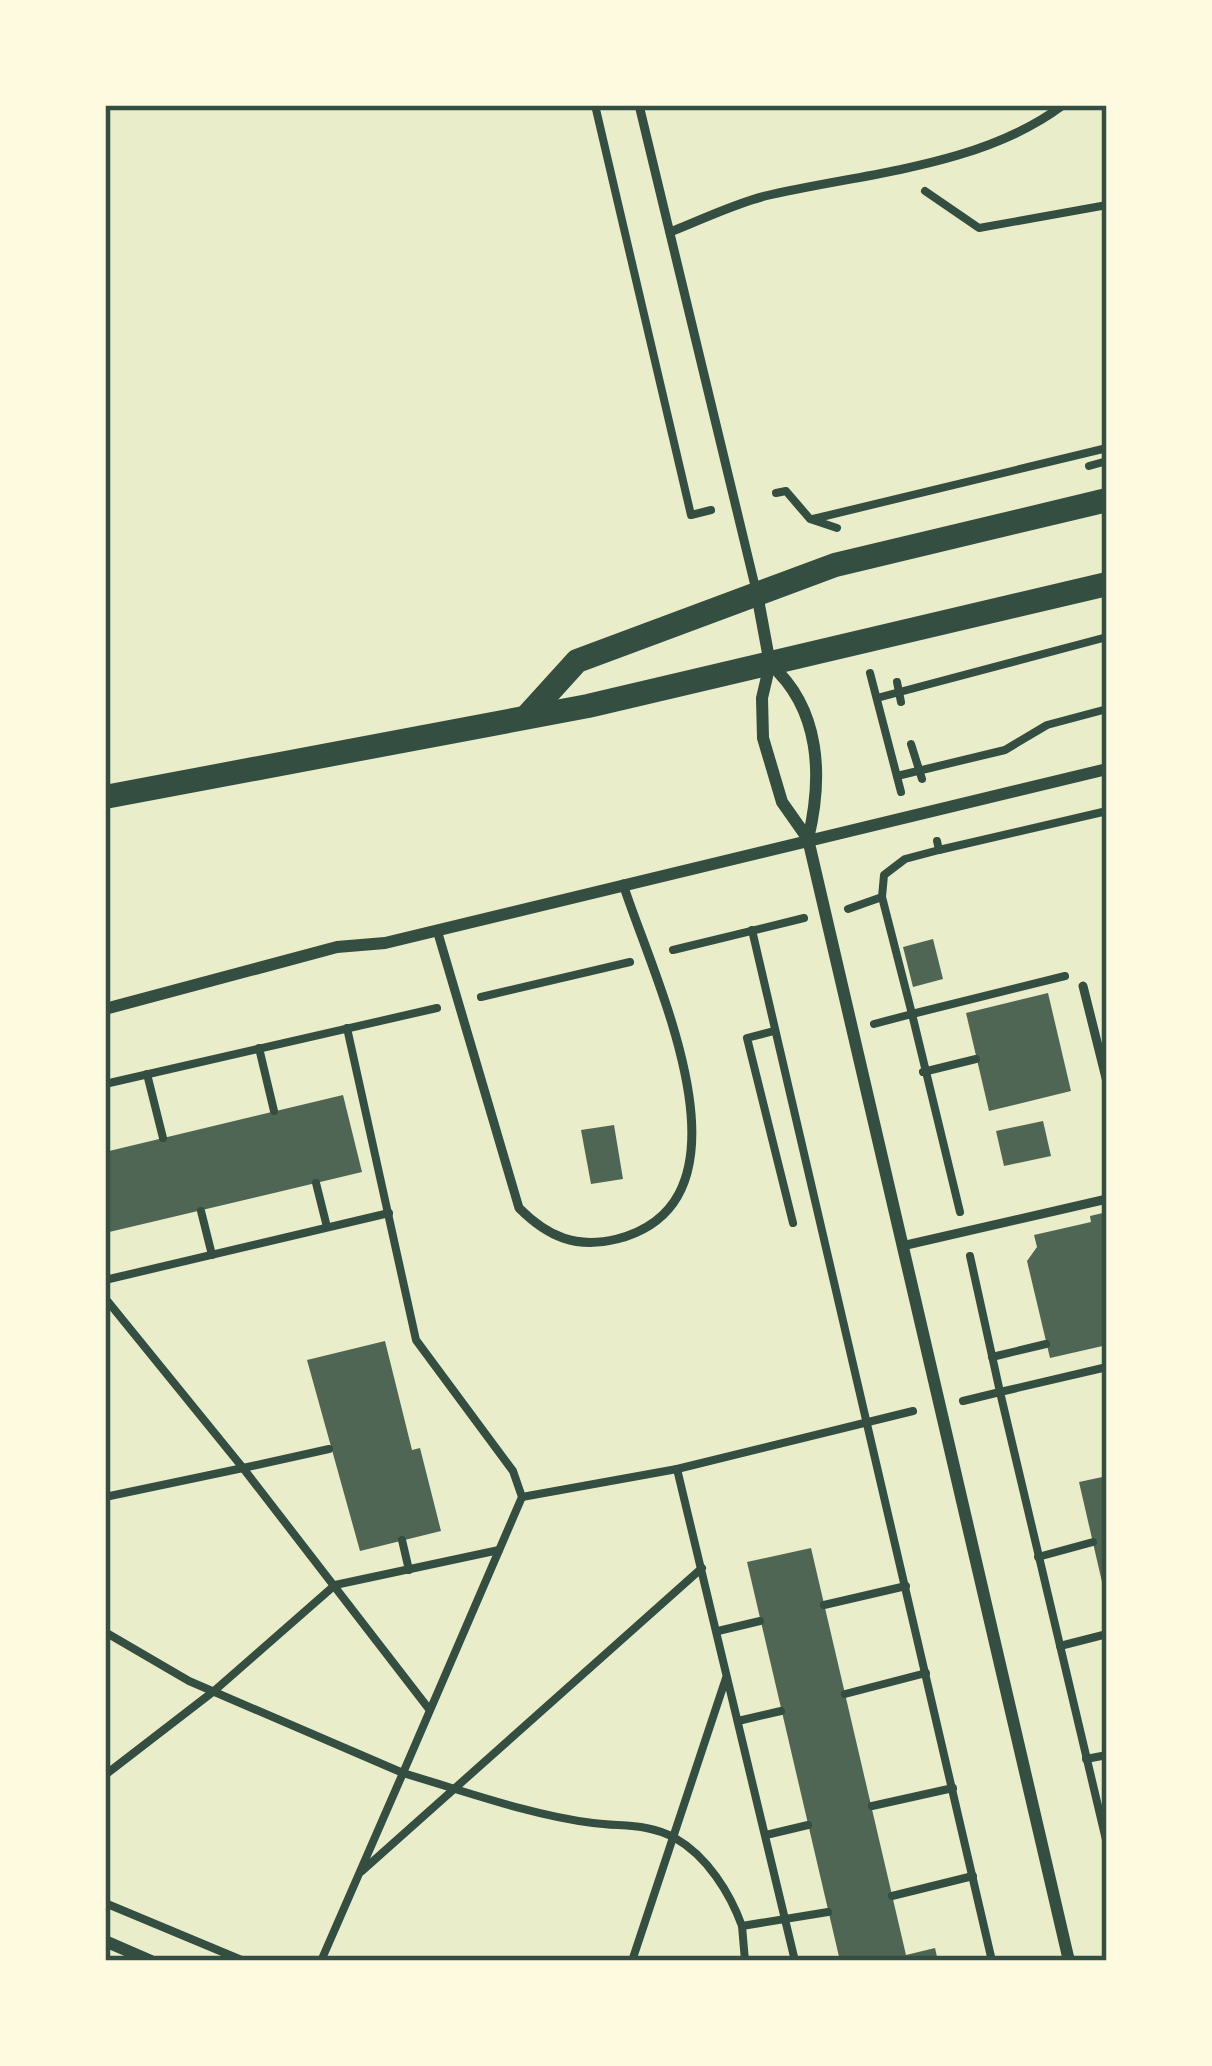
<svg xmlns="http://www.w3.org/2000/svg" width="1212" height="2066" font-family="Signika,sans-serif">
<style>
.building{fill:#4f6655}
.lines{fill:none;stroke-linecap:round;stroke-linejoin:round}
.path{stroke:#344e41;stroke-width:8}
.service{stroke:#344e41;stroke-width:9}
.minor{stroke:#344e41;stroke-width:12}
.secondary{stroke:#344e41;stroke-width:24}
.neatline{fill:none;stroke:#344e41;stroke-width:4.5}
</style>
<rect width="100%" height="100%" fill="#e9edc9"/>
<!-- building -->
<g class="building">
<polygon points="933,939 943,979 913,987 903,947"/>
<polygon points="1048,993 1071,1091 989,1111 966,1013"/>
<polygon points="343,1095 362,1172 105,1233 105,1152"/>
<polygon points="1043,1121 1051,1156 1004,1166 996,1131"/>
<polygon points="614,1125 623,1179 591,1184 581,1130"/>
<polygon points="1107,1212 1107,1345 1050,1358 1027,1261 1037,1247 1034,1235 1091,1222 1090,1216"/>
<polygon points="385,1341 412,1450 420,1448 441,1531 360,1551 307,1360"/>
<polygon points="1107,1476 1107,1595 1105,1595 1079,1482"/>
<polygon points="811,1548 906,1955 935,1948 938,1961 840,1961 747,1562"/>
</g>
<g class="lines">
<!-- path -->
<g class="path">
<polyline points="595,105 691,515 711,510"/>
<polyline points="925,191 979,228 1107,205"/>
<polyline points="1089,466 1107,461"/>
<polyline points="776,493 786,491 810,519 837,528"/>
<polyline points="813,519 1107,448"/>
<polyline points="870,673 901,792"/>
<polyline points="897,682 901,702"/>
<polyline points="877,698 1107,637"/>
<polyline points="911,744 922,779"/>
<polyline points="897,776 1005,750 1047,725 1107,709"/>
<polyline points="939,850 1107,811"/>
<polyline points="882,897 884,875 905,859 939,850 937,841"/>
<polyline points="848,909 882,897 912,1014 1065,976"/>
<polyline points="752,930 992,1961"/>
<polyline points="673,950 804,918"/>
<polyline points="481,997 630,962"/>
<polyline points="874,1024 912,1014 960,1212"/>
<polyline points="347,1028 416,1340 513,1471 522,1497 677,1469 913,1411"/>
<polyline points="774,1031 747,1038 793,1223"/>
<polyline points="259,1048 274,1111"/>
<polyline points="923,1072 976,1059"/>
<polyline points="147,1074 163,1138"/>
<polyline points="105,1084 437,1008"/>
<polyline points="316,1183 327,1227"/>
<polyline points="201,1211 212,1255"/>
<polyline points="105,1280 389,1213"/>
<polyline points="105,1298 243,1468 105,1497"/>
<polyline points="992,1357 1046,1344"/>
<polyline points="1107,1367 1000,1392 1107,1844"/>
<polyline points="963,1401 1000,1392 970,1256"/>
<polyline points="329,1449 243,1468 429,1709"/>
<polyline points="677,1469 795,1961"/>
<polyline points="402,1540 409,1570"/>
<polyline points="1038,1557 1093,1542"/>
<polyline points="824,1605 906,1586"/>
<polyline points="718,1631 760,1621"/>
<polyline points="105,1632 189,1681 403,1773 522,1497"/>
<polyline points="1060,1646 1107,1634"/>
<polyline points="845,1694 926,1673"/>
<polyline points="738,1721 781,1711"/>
<polyline points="1086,1759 1107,1755"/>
<polyline points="105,1775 214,1691 335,1585 499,1550"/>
<polyline points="872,1806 953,1788"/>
<polyline points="766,1835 808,1825"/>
<polyline points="362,1871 702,1568"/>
<polyline points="892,1896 973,1876"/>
<polyline points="105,1903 244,1961"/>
<polyline points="742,1926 745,1961"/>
<path d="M321,1961L403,1773C464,1791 530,1815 593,1823C623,1827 647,1823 675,1838C707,1856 730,1893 742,1926L828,1912"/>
<polyline points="632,1961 726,1678"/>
</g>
<!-- service -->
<g class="service">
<polyline points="639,105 756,590"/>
<path d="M670,232C701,220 733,204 765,196C863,173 981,167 1063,105"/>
<path d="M437,930L519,1208C548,1237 576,1249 617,1239C765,1201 653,978 623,884"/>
<polyline points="1083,986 1107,1082"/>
<polyline points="902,1246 1107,1199"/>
</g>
<!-- minor -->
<g class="minor">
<polyline points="757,594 770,664 762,698 763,738 782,802 808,839"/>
<path d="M770,664C821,709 823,777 808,839L1069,1961"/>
<polyline points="105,1009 337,947 385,943 1107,769"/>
<polyline points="105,1941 151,1961"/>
</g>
<!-- secondary -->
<g class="secondary">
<polyline points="528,715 577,661 835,565 1107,500"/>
<polyline points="105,797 588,706 1107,584"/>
</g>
</g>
<!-- border -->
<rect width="1212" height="2066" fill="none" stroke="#fefae0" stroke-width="216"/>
<rect x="108" y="108" width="996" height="1850" class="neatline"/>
</svg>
